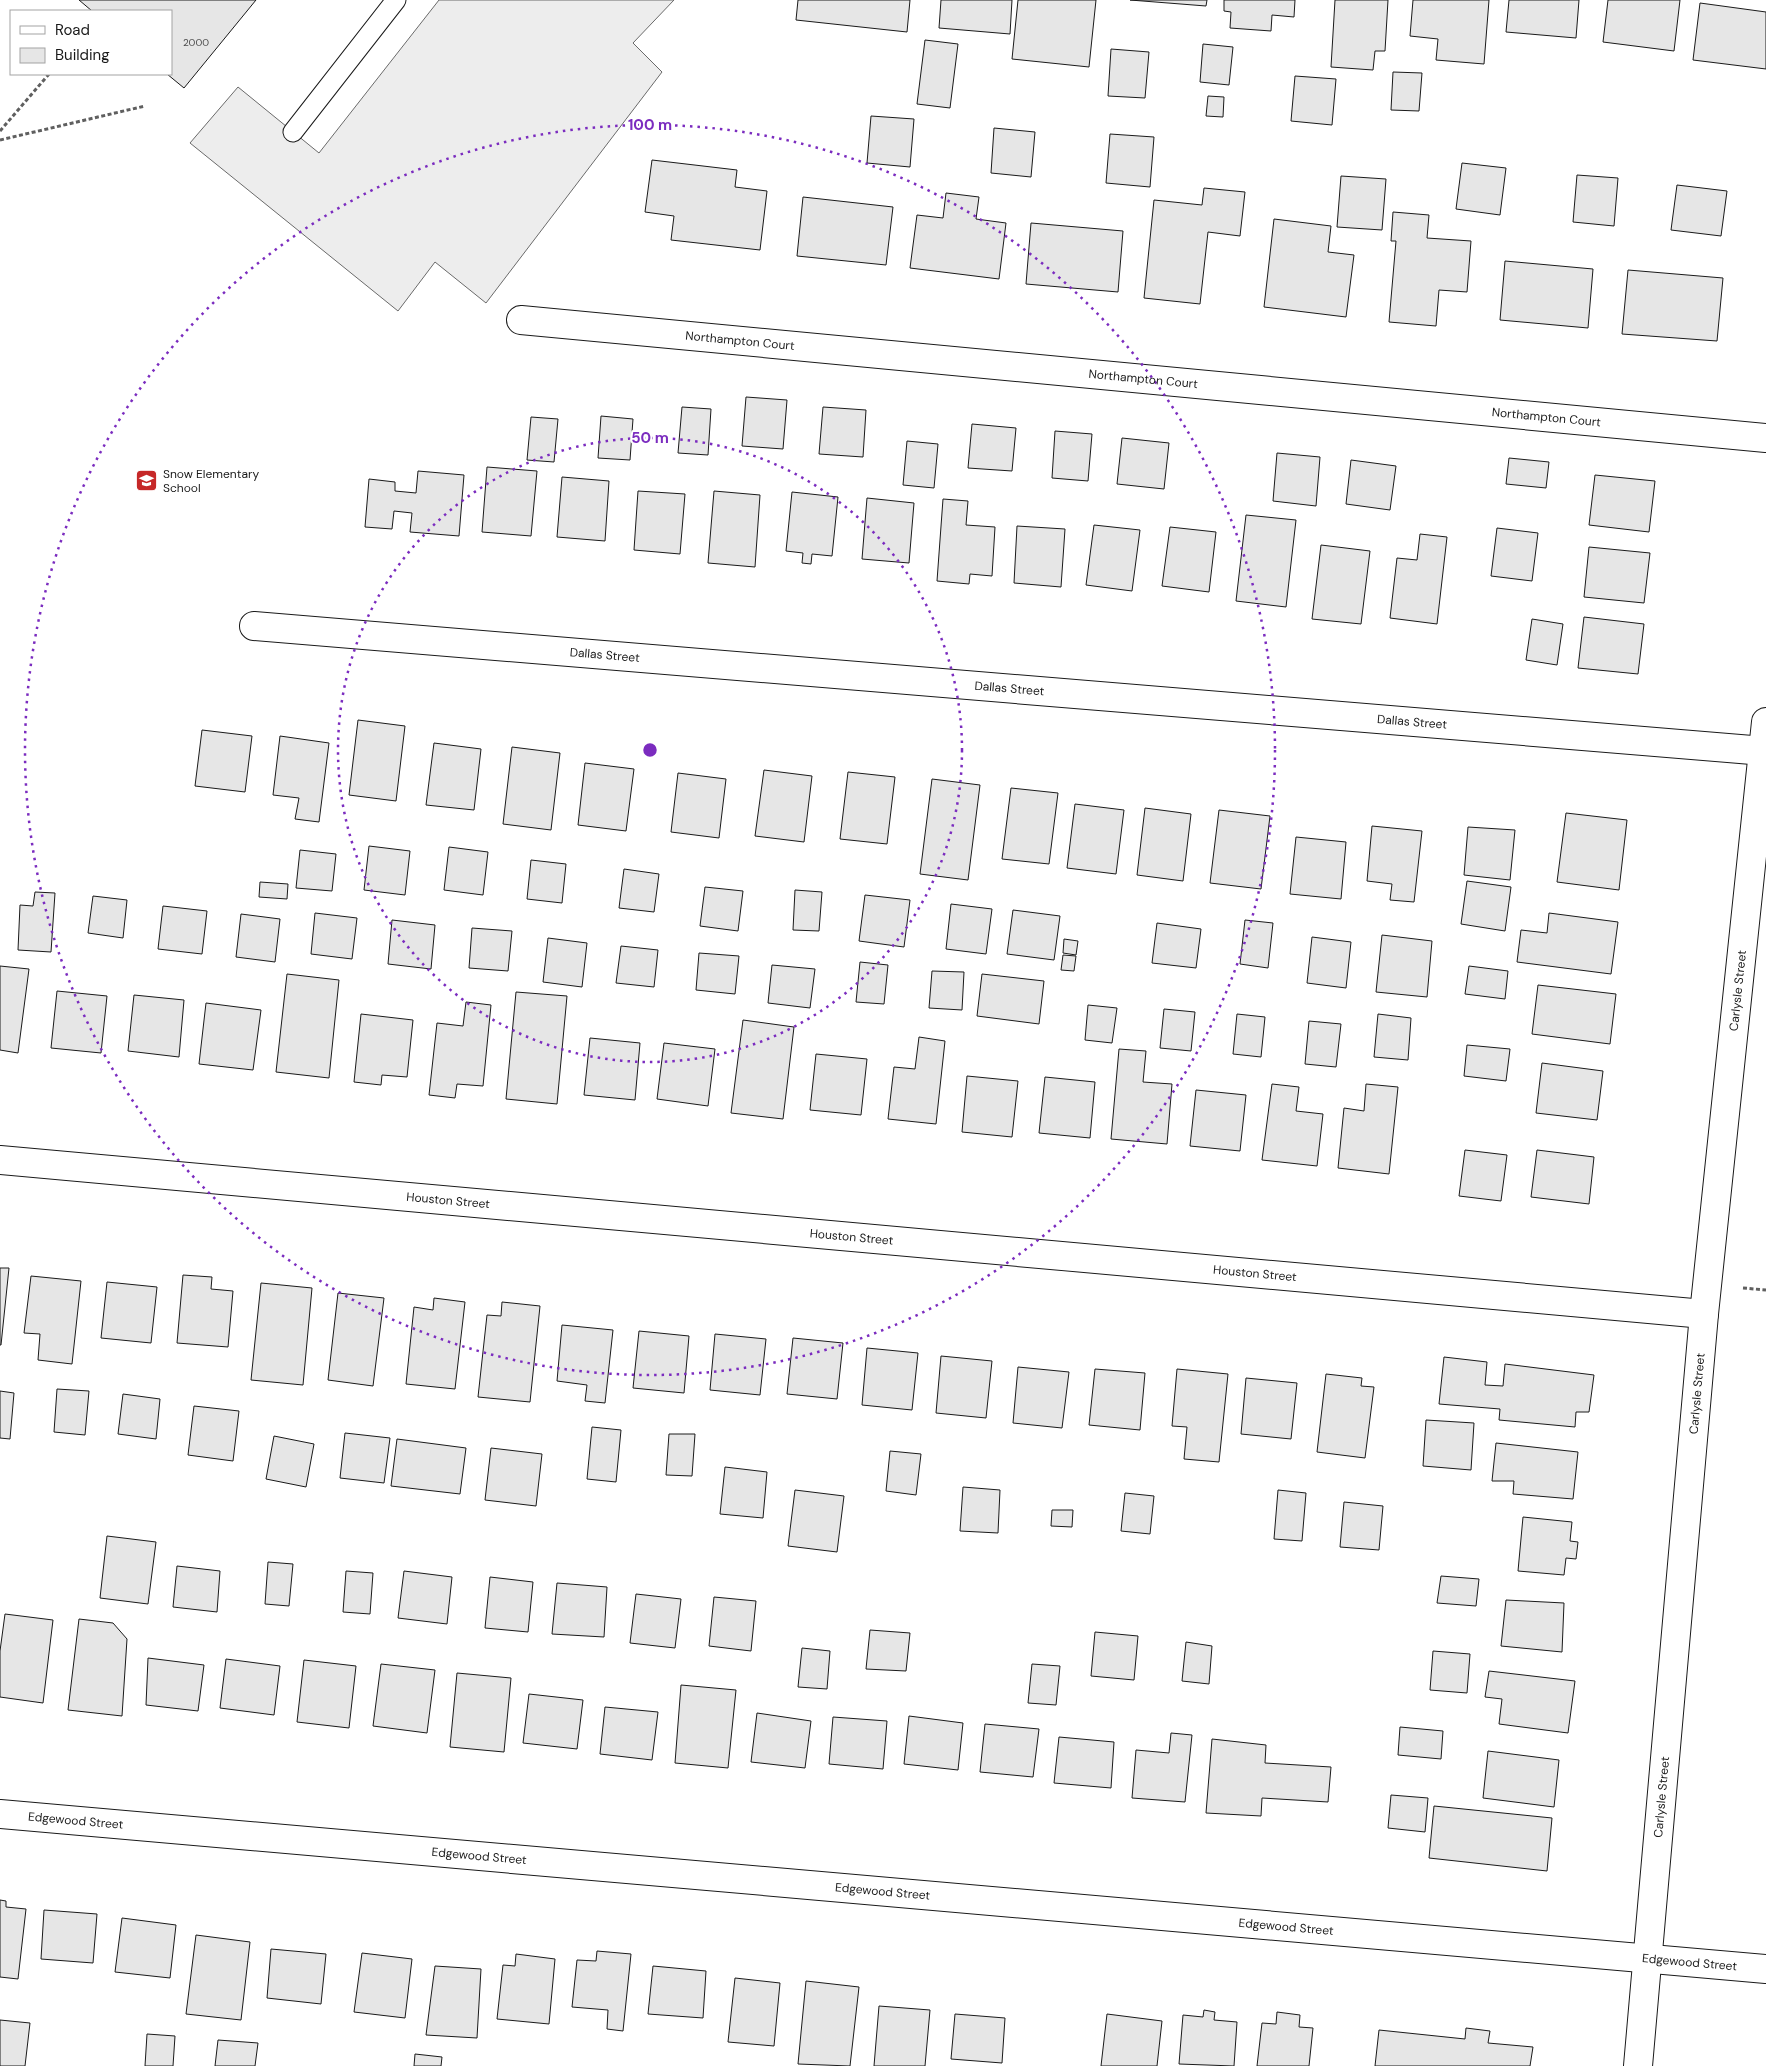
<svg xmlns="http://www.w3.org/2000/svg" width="1766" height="2066" font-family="'DM Sans',sans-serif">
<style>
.parking{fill:#ededed;stroke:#6a6a6a}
.building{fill:#e6e6e6;stroke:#1a1a1a}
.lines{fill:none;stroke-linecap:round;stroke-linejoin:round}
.service-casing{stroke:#1a1a1a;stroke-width:21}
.minor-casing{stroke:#1a1a1a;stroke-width:30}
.path{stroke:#5f5f5f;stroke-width:3;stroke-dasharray:4 2.5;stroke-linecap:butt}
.service{stroke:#fff;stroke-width:19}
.minor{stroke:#fff;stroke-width:28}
.ring{fill:none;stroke:#7b2cbf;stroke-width:2.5;stroke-dasharray:2.5 5}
.labels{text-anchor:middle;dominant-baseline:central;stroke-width:4;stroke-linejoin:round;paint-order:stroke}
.number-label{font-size:10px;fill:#4d4d4d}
.street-label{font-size:12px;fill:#1a1a1a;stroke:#fff}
.poi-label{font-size:12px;fill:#1a1a1a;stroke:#fff;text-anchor:start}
.centre{fill:#7b2cbf;stroke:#fff;stroke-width:2.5}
.ring-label{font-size:15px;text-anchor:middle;font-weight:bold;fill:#7b2cbf;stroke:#fff;stroke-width:4;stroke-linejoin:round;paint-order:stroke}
</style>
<rect width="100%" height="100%" fill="#fff"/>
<!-- parking -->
<polygon class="parking" points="439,0 674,0 633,43 662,72 486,303 435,262 398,311 190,143 238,87 319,153"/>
<!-- building -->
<g class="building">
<polygon points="79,0 256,0 184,88 167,74 171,74 171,11 92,11"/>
<polygon points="798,0 910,0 907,32 796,20"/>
<polygon points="941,0 1012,0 1010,34 939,28"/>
<polygon points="1018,0 1096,0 1089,67 1012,59"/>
<polygon points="1130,0 1207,0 1206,6"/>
<polygon points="1224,0 1295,0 1294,17 1272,15 1271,31 1230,28 1231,12 1224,11"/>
<polygon points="1335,0 1388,0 1385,51 1375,51 1373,70 1331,67"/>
<polygon points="1413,0 1489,0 1484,64 1436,60 1438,39 1410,36"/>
<polygon points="1509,0 1579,0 1576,38 1506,32"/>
<polygon points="1608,0 1680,0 1674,51 1603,42"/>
<polygon points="1700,3 1766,12 1766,69 1693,60"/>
<polygon points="925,40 958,44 950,108 917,104"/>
<polygon points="1203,44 1233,47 1229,85 1200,82"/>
<polygon points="1111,49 1149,52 1145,98 1108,96"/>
<polygon points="1393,72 1422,73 1419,111 1391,110"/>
<polygon points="1295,76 1336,79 1332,125 1291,121"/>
<polygon points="1208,96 1224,97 1223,117 1206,116"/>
<polygon points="871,116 914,119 910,167 867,163"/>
<polygon points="994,128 1035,132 1031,177 991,173"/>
<polygon points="1110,134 1154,137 1150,187 1106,183"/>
<polygon points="652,160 737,170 735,187 767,191 760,250 671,240 674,216 645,212"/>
<polygon points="1462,163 1506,168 1500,215 1456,209"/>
<polygon points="1577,175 1618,178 1614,226 1573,222"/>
<polygon points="1341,176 1386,179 1382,230 1337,227"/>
<polygon points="1677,185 1727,191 1721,236 1671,230"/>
<polygon points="1204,188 1245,192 1240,236 1208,232 1200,304 1144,298 1154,200 1202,205"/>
<polygon points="946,193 979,197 976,219 1006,223 999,279 910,268 917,215 943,218"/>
<polygon points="803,197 893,207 886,265 797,256"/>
<polygon points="1393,212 1429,215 1427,238 1471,241 1467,292 1439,290 1436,326 1389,322 1396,241 1391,241"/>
<polygon points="1274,219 1331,226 1328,252 1354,255 1346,317 1264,307"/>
<polygon points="1031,223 1123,231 1118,292 1026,284"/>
<polygon points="1505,261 1593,269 1588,328 1500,320"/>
<polygon points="1628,270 1723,278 1717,341 1622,334"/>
<polygon points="746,397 787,400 783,449 742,446"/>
<polygon points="682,407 711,409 708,455 678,453"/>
<polygon points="823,407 866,410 863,457 819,454"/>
<polygon points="601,416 633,419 630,460 598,458"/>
<polygon points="531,417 558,419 554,462 527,460"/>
<polygon points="972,424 1016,428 1012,471 968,468"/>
<polygon points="1055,431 1092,434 1088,481 1052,478"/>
<polygon points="1122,438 1169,443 1164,489 1117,484"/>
<polygon points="907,441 938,444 934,488 903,485"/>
<polygon points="1277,453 1320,457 1316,506 1273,501"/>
<polygon points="1509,458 1549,462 1546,488 1506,484"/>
<polygon points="1351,460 1396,466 1390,510 1346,504"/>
<polygon points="487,467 537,471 531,536 482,532"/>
<polygon points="418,471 464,475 459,536 410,532 412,513 394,511 392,529 365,527 369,479 395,482 395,491 416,493"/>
<polygon points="1595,475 1655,481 1649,532 1589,525"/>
<polygon points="562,477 609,481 605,541 557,537"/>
<polygon points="638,491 685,494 680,554 634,550"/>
<polygon points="714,491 760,495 755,567 708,563"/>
<polygon points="792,492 838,497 832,556 812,554 811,564 802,563 803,553 786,551"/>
<polygon points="867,498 914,503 909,563 862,559"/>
<polygon points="943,499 968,501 966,525 995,527 992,576 970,574 969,584 937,581"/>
<polygon points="1246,515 1296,520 1286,607 1236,601"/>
<polygon points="1094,525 1140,530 1132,591 1086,585"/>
<polygon points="1017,526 1065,529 1061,587 1014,583"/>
<polygon points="1170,527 1216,532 1209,592 1162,586"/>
<polygon points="1497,528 1538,533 1532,581 1491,576"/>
<polygon points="1420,534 1447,537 1437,624 1390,618 1397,558 1417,560"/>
<polygon points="1321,545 1370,551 1361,624 1312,619"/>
<polygon points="1589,547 1650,553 1644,603 1584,597"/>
<polygon points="1584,617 1644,624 1638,674 1578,668"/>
<polygon points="1532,619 1563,624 1557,665 1526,660"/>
<polygon points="358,720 405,726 396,801 349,795"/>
<polygon points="202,730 252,736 245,792 195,786"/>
<polygon points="280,736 329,743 319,822 295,819 299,798 273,795"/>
<polygon points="434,743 481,749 474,810 426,805"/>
<polygon points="512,747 560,753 551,830 503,824"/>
<polygon points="585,763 634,769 626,831 578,825"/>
<polygon points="764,770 812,776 804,842 755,836"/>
<polygon points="848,772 895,777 887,844 840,839"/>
<polygon points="678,773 726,779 719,838 671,832"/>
<polygon points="932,779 980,785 968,880 920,874"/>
<polygon points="1011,788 1058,793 1049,864 1002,859"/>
<polygon points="1075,804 1124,810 1116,874 1067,868"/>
<polygon points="1145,808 1191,814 1183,881 1137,875"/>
<polygon points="1219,810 1270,816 1261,889 1210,883"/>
<polygon points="1566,813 1627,820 1619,890 1557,882"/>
<polygon points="1372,826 1422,831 1414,902 1390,900 1392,884 1367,881"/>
<polygon points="1468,827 1515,830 1510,880 1464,875"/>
<polygon points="1296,837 1346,842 1341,899 1290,894"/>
<polygon points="369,846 410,851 405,895 364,890"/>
<polygon points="449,847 488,852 483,895 444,890"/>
<polygon points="300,850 336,854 332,891 296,888"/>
<polygon points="531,860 566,864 562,903 527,899"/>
<polygon points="624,869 659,874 654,912 619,908"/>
<polygon points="1467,881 1511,887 1505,931 1461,924"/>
<polygon points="260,882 288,884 287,899 259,897"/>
<polygon points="705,887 743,891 738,931 700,926"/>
<polygon points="795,890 822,892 819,931 793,930"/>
<polygon points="35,892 55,893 51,952 18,950 20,905 33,906"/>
<polygon points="865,895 910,900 904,947 859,941"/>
<polygon points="93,896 127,900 123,938 88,933"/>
<polygon points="951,904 992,909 986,954 946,949"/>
<polygon points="163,906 207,911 202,954 158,949"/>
<polygon points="1013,910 1060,916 1054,960 1007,954"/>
<polygon points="315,913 357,918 352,959 311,954"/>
<polygon points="1549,913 1618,922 1611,974 1517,962 1521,930 1547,933"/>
<polygon points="241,914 280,919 275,962 236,957"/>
<polygon points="392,920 435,925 431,969 388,964"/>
<polygon points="1245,920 1273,923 1268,968 1240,964"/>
<polygon points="1157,923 1201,929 1196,968 1152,963"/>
<polygon points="472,928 512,931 508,971 469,968"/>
<polygon points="1382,935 1432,941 1427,997 1376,992"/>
<polygon points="1312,937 1351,942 1346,988 1307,983"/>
<polygon points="548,938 587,943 582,987 543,982"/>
<polygon points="1064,939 1078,941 1076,955 1063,953"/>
<polygon points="621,946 658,950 654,987 616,983"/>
<polygon points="699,953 739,956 735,994 696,990"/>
<polygon points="1063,955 1076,956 1074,971 1061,970"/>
<polygon points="860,962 888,965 884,1004 856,1002"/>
<polygon points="772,965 815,969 810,1008 768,1003"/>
<polygon points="0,966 29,969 18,1053 0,1050"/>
<polygon points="1469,966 1508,971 1505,999 1465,994"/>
<polygon points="932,971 964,972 962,1010 929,1008"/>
<polygon points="287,974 339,980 329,1078 276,1072"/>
<polygon points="982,974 1044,981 1039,1024 977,1016"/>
<polygon points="1538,985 1616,994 1610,1044 1532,1034"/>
<polygon points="57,991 107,996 101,1053 51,1048"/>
<polygon points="516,992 567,996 557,1104 506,1099"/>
<polygon points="134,995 184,1000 179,1057 128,1051"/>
<polygon points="466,1002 491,1005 483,1086 457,1084 455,1098 429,1095 437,1023 463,1026"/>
<polygon points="206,1003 261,1010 253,1070 199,1064"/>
<polygon points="1088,1005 1117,1008 1112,1043 1085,1040"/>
<polygon points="1164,1009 1195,1012 1191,1051 1160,1048"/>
<polygon points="361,1014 413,1020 407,1077 382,1075 381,1085 354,1082"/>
<polygon points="1237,1014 1265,1017 1261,1057 1233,1054"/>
<polygon points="1378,1014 1411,1018 1408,1060 1374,1057"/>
<polygon points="743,1020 794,1027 783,1119 731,1113"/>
<polygon points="1309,1021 1341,1024 1336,1067 1305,1064"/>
<polygon points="919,1037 945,1041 936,1124 888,1119 894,1067 915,1069"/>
<polygon points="590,1038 640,1043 635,1100 584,1095"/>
<polygon points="664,1043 715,1049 708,1106 657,1099"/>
<polygon points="1467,1045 1510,1049 1506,1081 1464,1076"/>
<polygon points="1119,1049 1146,1051 1143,1082 1172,1084 1167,1144 1111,1139"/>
<polygon points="816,1054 867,1059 861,1115 810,1110"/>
<polygon points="1542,1063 1603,1071 1597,1120 1536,1113"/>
<polygon points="967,1076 1018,1081 1012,1137 962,1132"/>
<polygon points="1045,1077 1095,1082 1090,1138 1039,1133"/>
<polygon points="1272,1084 1299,1087 1296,1111 1323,1114 1317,1166 1262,1160"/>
<polygon points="1366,1084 1398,1087 1389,1174 1338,1168 1344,1108 1364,1111"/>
<polygon points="1196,1090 1246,1095 1240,1151 1190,1146"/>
<polygon points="1465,1150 1507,1155 1501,1201 1459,1196"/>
<polygon points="1537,1150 1594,1157 1589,1204 1531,1197"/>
<polygon points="0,1268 9,1268 1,1345 0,1345"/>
<polygon points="183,1275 212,1277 211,1289 233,1291 228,1347 177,1343"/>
<polygon points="31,1276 81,1281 72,1364 38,1360 40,1334 24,1333"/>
<polygon points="107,1282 157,1287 151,1343 101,1338"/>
<polygon points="261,1283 312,1288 303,1385 251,1380"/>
<polygon points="338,1293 384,1298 373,1386 328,1380"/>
<polygon points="434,1298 465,1302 455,1389 406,1384 414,1307 433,1310"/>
<polygon points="502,1302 540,1306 530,1402 478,1397 487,1315 501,1316"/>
<polygon points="562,1325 613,1330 605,1403 585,1401 587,1385 557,1381"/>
<polygon points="639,1331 689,1336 684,1393 633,1388"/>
<polygon points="715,1334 766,1339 760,1395 710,1390"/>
<polygon points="793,1338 843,1343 837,1399 787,1394"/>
<polygon points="867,1348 918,1353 912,1410 862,1405"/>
<polygon points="941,1356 992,1361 986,1418 936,1413"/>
<polygon points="1444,1357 1487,1362 1485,1385 1503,1386 1505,1364 1594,1375 1589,1412 1576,1412 1575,1427 1499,1420 1500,1409 1439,1404"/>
<polygon points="1018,1367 1069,1372 1062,1428 1013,1423"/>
<polygon points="1095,1369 1145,1373 1140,1430 1089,1425"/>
<polygon points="1177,1369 1228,1374 1219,1462 1184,1459 1187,1427 1172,1426"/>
<polygon points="1326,1374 1362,1378 1361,1386 1374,1387 1365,1458 1317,1452"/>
<polygon points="1246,1378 1297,1383 1291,1439 1241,1434"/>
<polygon points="57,1389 89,1391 85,1435 54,1432"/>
<polygon points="0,1391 14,1393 10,1439 0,1438"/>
<polygon points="123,1394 160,1399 156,1439 118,1434"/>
<polygon points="194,1406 239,1411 233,1461 188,1455"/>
<polygon points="1426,1420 1474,1423 1471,1470 1423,1466"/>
<polygon points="592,1427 621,1430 616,1482 587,1479"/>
<polygon points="345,1433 390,1438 384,1483 340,1478"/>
<polygon points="669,1434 695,1434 692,1476 666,1475"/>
<polygon points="274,1436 314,1444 306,1487 266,1479"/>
<polygon points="397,1439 466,1448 460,1494 391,1486"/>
<polygon points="1496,1443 1578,1452 1573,1499 1513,1494 1514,1481 1492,1481"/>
<polygon points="491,1448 542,1454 536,1506 485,1500"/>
<polygon points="890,1451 921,1454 916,1495 886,1491"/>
<polygon points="725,1467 767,1472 763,1518 720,1514"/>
<polygon points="963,1487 1000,1490 998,1533 960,1531"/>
<polygon points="795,1490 844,1496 837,1552 788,1546"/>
<polygon points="1278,1490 1306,1493 1302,1541 1274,1539"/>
<polygon points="1125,1493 1154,1496 1150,1534 1121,1531"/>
<polygon points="1344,1502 1383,1506 1379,1550 1340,1547"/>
<polygon points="1052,1510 1073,1510 1072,1527 1051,1526"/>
<polygon points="1523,1517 1572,1522 1570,1541 1578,1542 1576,1559 1566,1558 1564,1575 1518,1571"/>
<polygon points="107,1536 156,1542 148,1604 100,1598"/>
<polygon points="268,1562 293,1564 289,1606 265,1604"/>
<polygon points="177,1566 220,1571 217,1612 173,1607"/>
<polygon points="346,1571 373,1573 370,1614 343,1612"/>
<polygon points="404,1571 452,1577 447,1624 398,1618"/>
<polygon points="1441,1576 1479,1579 1476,1606 1437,1603"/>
<polygon points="490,1577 533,1582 528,1632 485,1628"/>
<polygon points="557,1583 607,1587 604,1637 552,1634"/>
<polygon points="636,1594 681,1599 675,1648 630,1643"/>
<polygon points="714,1597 756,1601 751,1651 709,1646"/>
<polygon points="1506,1600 1564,1603 1562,1652 1501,1646"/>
<polygon points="5,1614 53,1620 43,1703 0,1697 0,1651"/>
<polygon points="79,1619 113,1623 127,1639 122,1716 68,1710"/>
<polygon points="870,1630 910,1633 906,1671 866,1669"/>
<polygon points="1095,1632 1138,1636 1134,1680 1091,1676"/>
<polygon points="1186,1642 1212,1646 1209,1684 1182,1681"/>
<polygon points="802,1648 830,1651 827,1689 798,1687"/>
<polygon points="1433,1651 1470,1654 1467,1693 1430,1690"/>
<polygon points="148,1658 204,1665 198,1711 146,1705"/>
<polygon points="226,1659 280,1666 274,1715 220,1708"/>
<polygon points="304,1660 356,1666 349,1728 297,1722"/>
<polygon points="381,1664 435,1670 427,1733 373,1726"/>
<polygon points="1032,1664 1060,1666 1056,1705 1028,1703"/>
<polygon points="1489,1671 1575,1681 1568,1733 1499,1724 1502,1699 1485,1697"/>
<polygon points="457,1673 511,1678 504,1752 450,1747"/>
<polygon points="681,1685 736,1690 728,1768 675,1763"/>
<polygon points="529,1694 583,1700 577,1749 523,1743"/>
<polygon points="605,1707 658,1712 652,1760 600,1754"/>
<polygon points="757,1713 811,1721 805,1768 751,1762"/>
<polygon points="909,1716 963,1723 958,1770 904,1764"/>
<polygon points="833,1717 887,1721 883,1769 829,1764"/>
<polygon points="985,1724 1039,1729 1033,1777 980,1772"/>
<polygon points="1400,1727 1443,1731 1441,1759 1398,1755"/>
<polygon points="1171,1733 1192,1735 1185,1802 1132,1798 1136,1750 1169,1753"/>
<polygon points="1059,1737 1114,1742 1111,1788 1054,1783"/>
<polygon points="1212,1739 1266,1745 1265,1763 1331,1767 1328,1802 1262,1798 1261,1816 1206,1813"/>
<polygon points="1488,1751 1559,1760 1554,1807 1483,1798"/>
<polygon points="1391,1795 1428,1798 1425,1832 1388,1828"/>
<polygon points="1434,1806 1552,1818 1547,1871 1429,1858"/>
<polygon points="0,1900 6,1901 6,1907 26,1909 18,1979 0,1977"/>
<polygon points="44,1910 97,1914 93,1963 41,1959"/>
<polygon points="122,1918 176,1925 170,1978 115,1972"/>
<polygon points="196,1935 250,1942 241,2020 186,2014"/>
<polygon points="271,1949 326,1954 321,2004 267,1998"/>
<polygon points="597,1951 631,1954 623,2031 607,2029 608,2010 572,2007 577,1960 596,1961"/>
<polygon points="362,1953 412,1959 405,2018 354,2012"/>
<polygon points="516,1954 555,1959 549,2024 497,2019 503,1965 515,1966"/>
<polygon points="435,1966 481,1969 477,2038 426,2035"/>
<polygon points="653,1966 706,1971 703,2018 648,2014"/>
<polygon points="735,1978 780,1983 774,2046 728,2042"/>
<polygon points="806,1981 859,1987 850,2066 798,2064"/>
<polygon points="879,2006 930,2010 925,2066 874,2066"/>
<polygon points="1204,2010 1215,2012 1214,2020 1237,2022 1234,2066 1179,2064 1183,2015 1203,2017"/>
<polygon points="1277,2012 1300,2015 1299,2027 1313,2028 1309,2066 1257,2066 1262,2023 1276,2024"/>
<polygon points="955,2014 1005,2018 1002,2063 951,2059"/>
<polygon points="1107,2014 1162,2021 1157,2066 1101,2066"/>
<polygon points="0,2020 30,2023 25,2066 0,2066"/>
<polygon points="1466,2028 1490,2031 1488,2043 1533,2047 1530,2066 1375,2066 1379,2030 1465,2039"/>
<polygon points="147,2034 175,2036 173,2066 145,2066"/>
<polygon points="218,2040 258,2043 255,2066 215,2066"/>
<polygon points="415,2054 442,2057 441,2066 414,2066"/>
</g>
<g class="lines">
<defs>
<polyline id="service" points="293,132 396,0"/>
<g id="minor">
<path id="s1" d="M521,320L1766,438"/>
<path id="s2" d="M254,626L1764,751L1766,750"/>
<path id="s3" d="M0,1160L1704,1314"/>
<path id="s4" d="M0,1814L1766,1969"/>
<path id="s5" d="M1638,2066L1704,1314L1766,722"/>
</g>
</defs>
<!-- service casing -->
<use href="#service" class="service-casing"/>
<!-- minor casing -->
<use href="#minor" class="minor-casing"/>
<!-- path -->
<g class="path">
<polyline points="0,131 49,74"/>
<polyline points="0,140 145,106"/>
<polyline points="1743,1288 1766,1290"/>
</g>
<!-- service -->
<use href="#service" class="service"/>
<!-- minor -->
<use href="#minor" class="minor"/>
</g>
<!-- distance rings -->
<g class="ring">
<circle cx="650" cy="750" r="312"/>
<circle cx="650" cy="750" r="625"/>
</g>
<!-- icons -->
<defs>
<symbol id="school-square" viewBox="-11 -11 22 22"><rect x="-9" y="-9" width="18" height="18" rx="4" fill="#c62828" stroke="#fff"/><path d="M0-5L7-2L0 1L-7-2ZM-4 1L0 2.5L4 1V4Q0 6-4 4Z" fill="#fff"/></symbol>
</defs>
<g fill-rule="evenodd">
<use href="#school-square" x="134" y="468" width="25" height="25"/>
</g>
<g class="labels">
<!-- number labels -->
<g class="number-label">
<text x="196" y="42">2000</text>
</g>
<!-- street labels -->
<g class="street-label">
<text stroke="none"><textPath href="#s1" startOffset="220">Northampton Court</textPath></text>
<text stroke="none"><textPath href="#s1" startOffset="625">Northampton Court</textPath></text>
<text stroke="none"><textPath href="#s1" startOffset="1030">Northampton Court</textPath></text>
<text stroke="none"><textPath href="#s2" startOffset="352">Dallas Street</textPath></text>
<text stroke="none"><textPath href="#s2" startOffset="758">Dallas Street</textPath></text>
<text stroke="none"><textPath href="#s2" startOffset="1162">Dallas Street</textPath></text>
<text stroke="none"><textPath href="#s5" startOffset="1080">Carlysle Street</textPath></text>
<text stroke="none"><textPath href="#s3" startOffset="450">Houston Street</textPath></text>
<text stroke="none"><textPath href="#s3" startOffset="855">Houston Street</textPath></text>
<text stroke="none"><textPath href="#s3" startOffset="1260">Houston Street</textPath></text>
<text stroke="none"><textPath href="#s5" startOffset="675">Carlysle Street</textPath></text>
<text stroke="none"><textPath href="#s5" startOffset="270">Carlysle Street</textPath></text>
<text stroke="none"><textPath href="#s4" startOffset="76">Edgewood Street</textPath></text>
<text stroke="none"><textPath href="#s4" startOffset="481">Edgewood Street</textPath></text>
<text stroke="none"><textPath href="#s4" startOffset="886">Edgewood Street</textPath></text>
<text stroke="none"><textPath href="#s4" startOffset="1291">Edgewood Street</textPath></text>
<text stroke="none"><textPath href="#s4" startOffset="1696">Edgewood Street</textPath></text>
</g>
<!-- poi labels -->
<g class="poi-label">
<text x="163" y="474">Snow Elementary<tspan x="163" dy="14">School</tspan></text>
</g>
</g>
<circle cx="650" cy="750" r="8" class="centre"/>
<g class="ring-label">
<text x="650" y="130">100 m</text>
<text x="650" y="443">50 m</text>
</g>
<!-- legend -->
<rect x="10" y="10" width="162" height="65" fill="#ffffff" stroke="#a3a3a3"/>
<rect x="20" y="26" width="25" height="8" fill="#ffffff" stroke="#a3a3a3"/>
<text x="55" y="35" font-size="15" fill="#1a1a1a">Road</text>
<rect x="20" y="48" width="25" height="15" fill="#e6e6e6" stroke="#a3a3a3"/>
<text x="55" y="60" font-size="15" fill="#1a1a1a">Building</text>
</svg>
